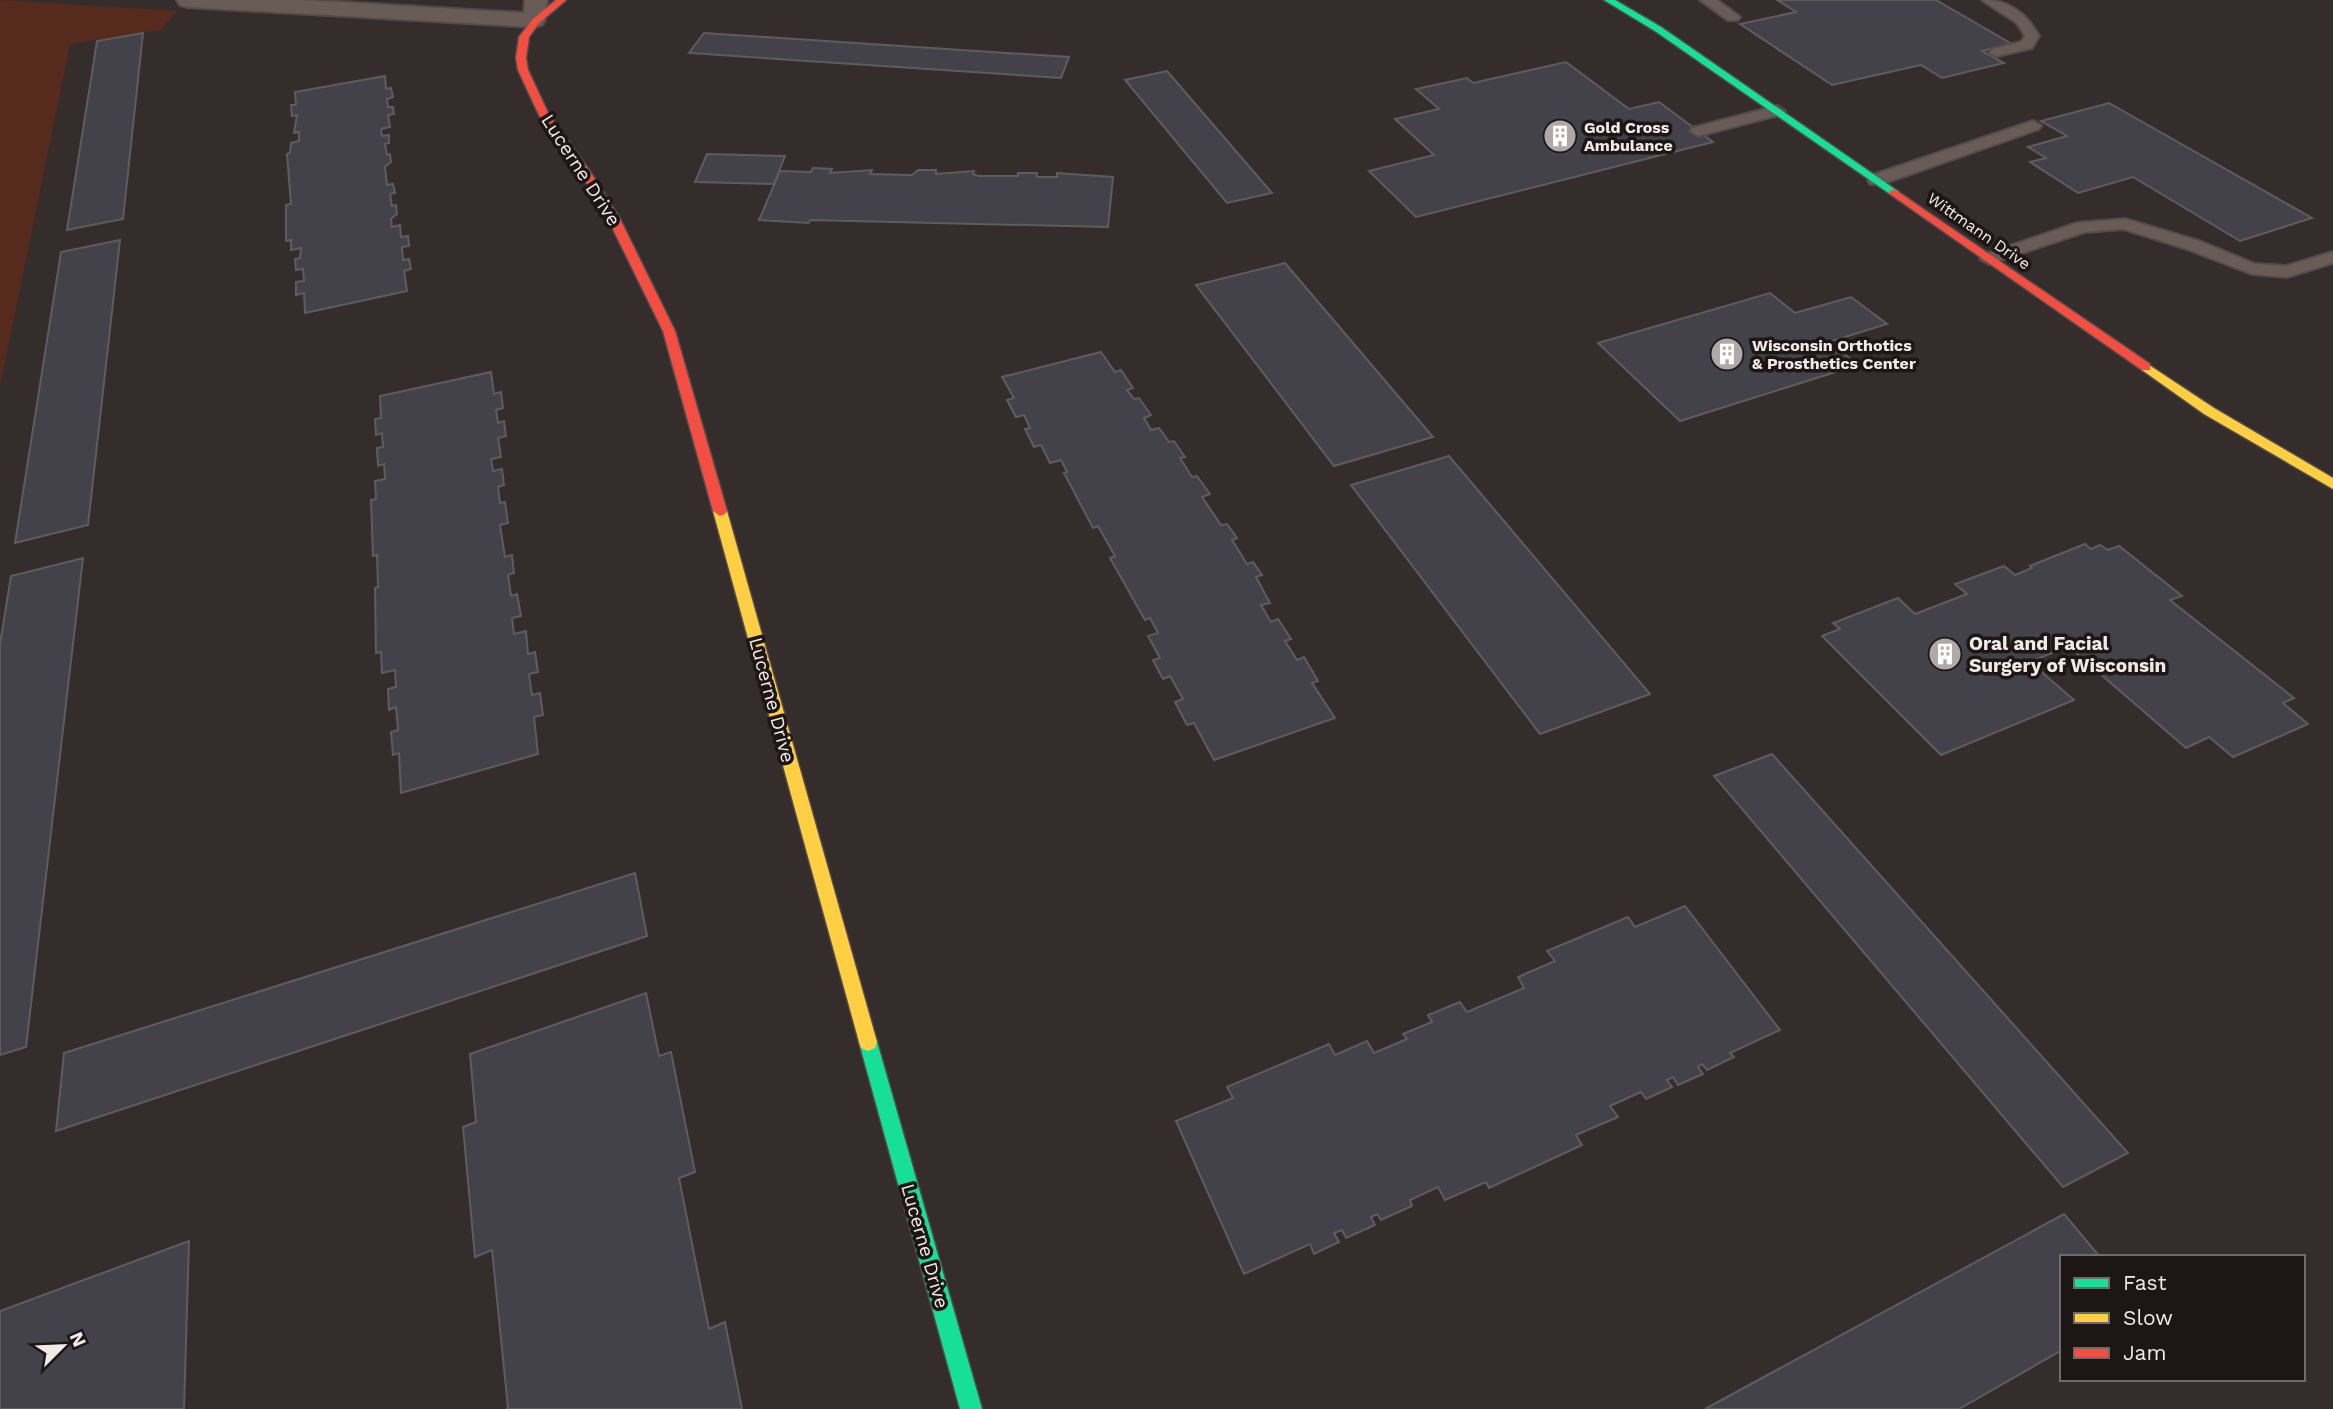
<svg xmlns="http://www.w3.org/2000/svg" width="2333" height="1409" font-family="'Work Sans',sans-serif">
<style>
.green{fill:#562a1c}
.building{fill:#43424a;stroke:#5f5c5e;stroke-width:2}
.lines{fill:none;stroke-linecap:round;stroke-linejoin:round}
.lane-casing{stroke:#534c4a;stroke-width:4}
.street-casing{stroke:#534c4a;stroke-width:4}
.fast-casing{stroke:#534c4a;stroke-width:3}
.slow-casing{stroke:#534c4a;stroke-width:3}
.jam-casing{stroke:#534c4a;stroke-width:3}
.lane{fill:#695b56;fill-rule:evenodd}
.street{fill:#695b56;fill-rule:evenodd}
.fast{fill:#16e098;fill-rule:evenodd}
.slow{fill:#ffcf43;fill-rule:evenodd}
.jam{fill:#f24e42;fill-rule:evenodd}
.labels{text-anchor:middle;dominant-baseline:central;stroke-width:7;stroke-linejoin:round;paint-order:stroke}
.far-poi-label{font-size:16px;font-weight:bold;fill:#f3eae8;stroke:#1c1614;text-anchor:start}
.far-street-label{font-size:16px;fill:#f3eae8;stroke:#1c1614}
.street-label{font-size:19px;fill:#f3eae8;stroke:#1c1614}
.poi-label{font-size:19px;font-weight:bold;fill:#f3eae8;stroke:#1c1614;text-anchor:start}
</style>
<rect width="100%" height="100%" fill="#352d2b"/>
<!-- green -->
<polygon class="green" points="0,0 178,11 160,30 70,44 0,387"/>
<!-- building -->
<g class="building">
<polygon points="1777,0 1936,0 2012,44 1982,51 2004,63 1942,78 1921,65 1832,85 1740,24 1796,12"/>
<polygon points="143,33 123,219 67,230 97,41"/>
<polygon points="704,33 1069,57 1061,78 689,53"/>
<polygon points="1566,62 1629,109 1659,102 1713,142 1416,217 1369,171 1434,155 1395,119 1439,109 1416,89 1467,78 1473,83"/>
<polygon points="1167,71 1272,193 1227,203 1125,80"/>
<polygon points="385,76 386,89 391,88 393,97 387,99 388,107 393,107 394,114 388,115 390,127 381,129 382,136 389,135 389,143 385,144 387,155 390,154 391,162 385,167 387,185 393,184 395,193 390,194 392,206 396,205 397,214 391,219 392,227 400,225 401,237 408,236 409,246 402,247 403,260 409,259 411,269 404,271 407,291 305,313 304,293 296,295 296,282 304,281 303,269 296,270 295,259 300,258 301,248 291,250 291,240 286,241 286,205 291,204 287,154 290,153 291,143 299,141 299,132 294,133 297,115 292,116 291,105 296,105 295,92"/>
<polygon points="2109,103 2312,218 2240,241 2133,177 2078,193 2030,162 2046,158 2028,147 2067,136 2041,121"/>
<polygon points="707,154 785,156 774,184 695,182"/>
<polygon points="813,168 832,169 830,173 872,170 870,174 912,175 918,170 936,170 936,174 974,171 973,174 978,176 1018,176 1018,173 1037,173 1037,177 1057,177 1057,173 1113,177 1108,227 810,220 809,223 759,220 780,171 811,172"/>
<polygon points="120,240 88,525 15,543 61,252"/>
<polygon points="1285,263 1433,437 1334,466 1196,285"/>
<polygon points="1770,293 1795,313 1851,297 1887,324 1829,342 1858,365 1680,421 1598,343"/>
<polygon points="1101,352 1115,372 1121,370 1133,388 1127,390 1134,399 1139,398 1151,415 1144,418 1151,430 1159,428 1169,442 1174,441 1185,457 1180,458 1192,477 1197,476 1210,494 1202,497 1221,525 1227,524 1237,538 1232,540 1247,564 1253,562 1262,575 1256,577 1270,603 1261,605 1271,622 1278,619 1291,639 1285,641 1297,660 1304,657 1318,681 1312,683 1335,718 1214,760 1194,723 1187,725 1175,702 1183,699 1170,676 1163,679 1153,660 1160,658 1148,636 1158,633 1150,618 1145,620 1110,558 1115,556 1098,526 1093,528 1064,473 1067,472 1061,460 1050,463 1041,445 1034,447 1025,429 1030,428 1024,415 1016,417 1007,400 1014,398 1002,377"/>
<polygon points="491,372 494,394 501,392 503,408 496,410 498,423 504,421 506,436 498,438 501,457 491,459 493,471 502,469 504,485 498,487 500,503 505,502 508,523 500,525 505,557 512,555 514,573 508,575 511,596 517,594 521,616 512,618 514,634 526,631 528,654 535,652 538,672 529,674 532,695 540,693 543,715 534,717 538,754 401,793 399,753 393,755 391,732 398,730 396,707 389,710 388,689 396,687 395,670 382,673 381,652 376,653 375,588 378,587 377,555 373,556 371,500 376,499 375,481 385,479 384,464 378,466 377,448 383,447 382,433 376,435 375,419 381,418 380,396"/>
<polygon points="1449,456 1650,694 1540,734 1351,485"/>
<polygon points="2085,544 2091,549 2100,545 2108,550 2119,546 2182,596 2170,600 2294,698 2283,703 2308,724 2233,757 2209,737 2186,748 2068,646 2030,662 2074,700 1941,755 1822,636 1840,629 1833,623 1898,598 1915,614 1967,594 1955,584 2004,566 2015,575 2032,568 2030,566"/>
<polygon points="83,558 26,1047 0,1055 0,644 11,576"/>
<polygon points="1772,754 2128,1153 2063,1187 1714,776"/>
<polygon points="635,873 647,936 56,1131 64,1053"/>
<polygon points="1685,906 1780,1030 1730,1053 1734,1057 1707,1070 1702,1064 1698,1067 1703,1074 1678,1085 1673,1077 1667,1080 1672,1087 1646,1099 1641,1092 1610,1106 1618,1117 1576,1135 1582,1145 1489,1188 1486,1182 1445,1200 1438,1187 1410,1200 1412,1206 1381,1220 1377,1214 1371,1217 1375,1225 1346,1238 1342,1230 1334,1233 1339,1242 1314,1254 1310,1244 1244,1274 1176,1121 1233,1098 1227,1087 1329,1044 1335,1055 1367,1041 1374,1053 1407,1039 1403,1034 1432,1022 1428,1015 1460,1002 1467,1012 1524,988 1518,977 1555,961 1547,951 1628,917 1635,927"/>
<polygon points="646,993 659,1056 671,1052 695,1172 679,1178 709,1329 725,1322 742,1409 506,1409 508,1408 492,1250 475,1257 463,1127 476,1122 470,1054"/>
<polygon points="2064,1214 2100,1257 2062,1257 2062,1350 1959,1409 1705,1409"/>
<polygon points="189,1241 184,1409 0,1409 0,1311"/>
</g>
<g class="lines">
<defs>
<g id="lane">
<polygon points="1700,0 1717,0 1740,17 1738,20 1728,20"/>
<path d="M1982,0C2009,0 2026,13 2039,36L2032,48L1997,56L1992,55L1990,52L1992,49L2021,42L2025,36L2017,23Z"/>
<polygon points="1777,106 1785,111 1783,114 1698,136 1690,131 1692,128"/>
<polygon points="2033,121 2041,126 2039,129 1882,184 1870,184 1868,180 1870,176"/>
<polygon points="2125,219 2199,241 2255,264 2286,266 2333,252 2333,263 2287,277 2252,274 2187,249 2124,229 2085,232 1989,264 1980,259 1983,255 2077,223"/>
</g>
<polygon id="street" points="177,0 304,0 524,13 525,0 547,0 545,20 542,25 534,27 188,7 180,5"/>
<g id="fast">
<polygon points="1604,0 1615,0 1661,27 1899,192 1890,194 1655,31"/>
<polygon points="868,1033 875,1036 877,1042 982,1409 960,1409 859,1042 861,1036"/>
</g>
<g id="slow">
<polygon points="2146,363 2214,408 2333,478 2333,489 2204,414 2142,370 2140,367"/>
<polygon points="720,506 727,511 877,1042 875,1048 868,1051 861,1048 859,1042 713,511"/>
</g>
<g id="jam">
<polygon points="556,0 566,0 539,23 529,37 526,58 528,70 549,115 589,170 620,219 675,331 727,511 725,514 720,516 713,511 663,331 608,219 579,171 539,115 518,70 516,58 519,37 533,19"/>
<polygon points="1894,189 2150,364 2150,370 2142,370 1890,194 1889,192"/>
</g>
</defs>
<!-- lane casing -->
<use href="#lane" class="lane-casing"/>
<!-- street casing -->
<use href="#street" class="street-casing"/>
<!-- fast casing -->
<use href="#fast" class="fast-casing"/>
<!-- slow casing -->
<use href="#slow" class="slow-casing"/>
<!-- jam casing -->
<use href="#jam" class="jam-casing"/>
<!-- lane -->
<use href="#lane" class="lane"/>
<!-- street -->
<use href="#street" class="street"/>
<!-- fast -->
<use href="#fast" class="fast"/>
<!-- slow -->
<use href="#slow" class="slow"/>
<!-- jam -->
<use href="#jam" class="jam"/>
</g>
<!-- icons -->
<defs>
<symbol id="building-disc" viewBox="-11 -11 22 22"><circle r="9.5" fill="#b0a8a6" stroke="#1c1614"/><path d="M-4-6H4V6H1V3H-1V6H-4ZM-2.5-4.3h1.7v1.8h-1.7ZM.8-4.3h1.7v1.8H.8ZM-2.5-1h1.7V.8h-1.7ZM.8-1h1.7V.8H.8Z" fill="#fff"/></symbol>
</defs>
<g fill-rule="evenodd">
<use href="#building-disc" x="1541" y="117" width="38" height="38"/>
<use href="#building-disc" x="1708" y="335" width="38" height="38"/>
<use href="#building-disc" x="1926" y="635" width="38" height="38"/>
</g>
<g class="labels">
<!-- far-poi labels -->
<g class="far-poi-label">
<text x="1584" y="127">Gold Cross<tspan x="1584" dy="18">Ambulance</tspan></text>
<text x="1752" y="345">Wisconsin Orthotics<tspan x="1752" dy="18">&amp; Prosthetics Center</tspan></text>
</g>
<!-- far-street labels -->
<g class="far-street-label">
<text transform="translate(1979 231) rotate(35)">Wittmann Drive</text>
</g>
<!-- street labels -->
<g class="street-label">
<text transform="translate(581 170) rotate(57)">Lucerne Drive</text>
<text transform="translate(772 700) rotate(75)">Lucerne Drive</text>
<text transform="translate(925 1246) rotate(74)">Lucerne Drive</text>
</g>
<!-- poi labels -->
<g class="poi-label">
<text x="1969" y="643">Oral and Facial<tspan x="1969" dy="22">Surgery of Wisconsin</tspan></text>
</g>
</g>
<!-- legend -->
<rect x="2060" y="1255" width="245" height="126" fill="#1c1614" stroke="#726b69" stroke-width="2"/>
<rect x="2074" y="1278" width="35" height="10" fill="#16e098" stroke="#726b69" stroke-width="2"/>
<text x="2123" y="1290" font-size="21" fill="#f3eae8">Fast</text>
<rect x="2074" y="1313" width="35" height="10" fill="#ffcf43" stroke="#726b69" stroke-width="2"/>
<text x="2123" y="1325" font-size="21" fill="#f3eae8">Slow</text>
<rect x="2074" y="1348" width="35" height="10" fill="#f24e42" stroke="#726b69" stroke-width="2"/>
<text x="2123" y="1360" font-size="21" fill="#f3eae8">Jam</text>
<!-- north arrow -->
<g transform="translate(63 1346) rotate(66)" stroke="#1c1614" stroke-width="5" paint-order="stroke">
<path d="M0-5L12 26L0 18L-12 26Z" fill="#f3eae8"/>
<text y="-10" font-size="19" font-weight="bold" text-anchor="middle" fill="#f3eae8">N</text>
</g>
</svg>
